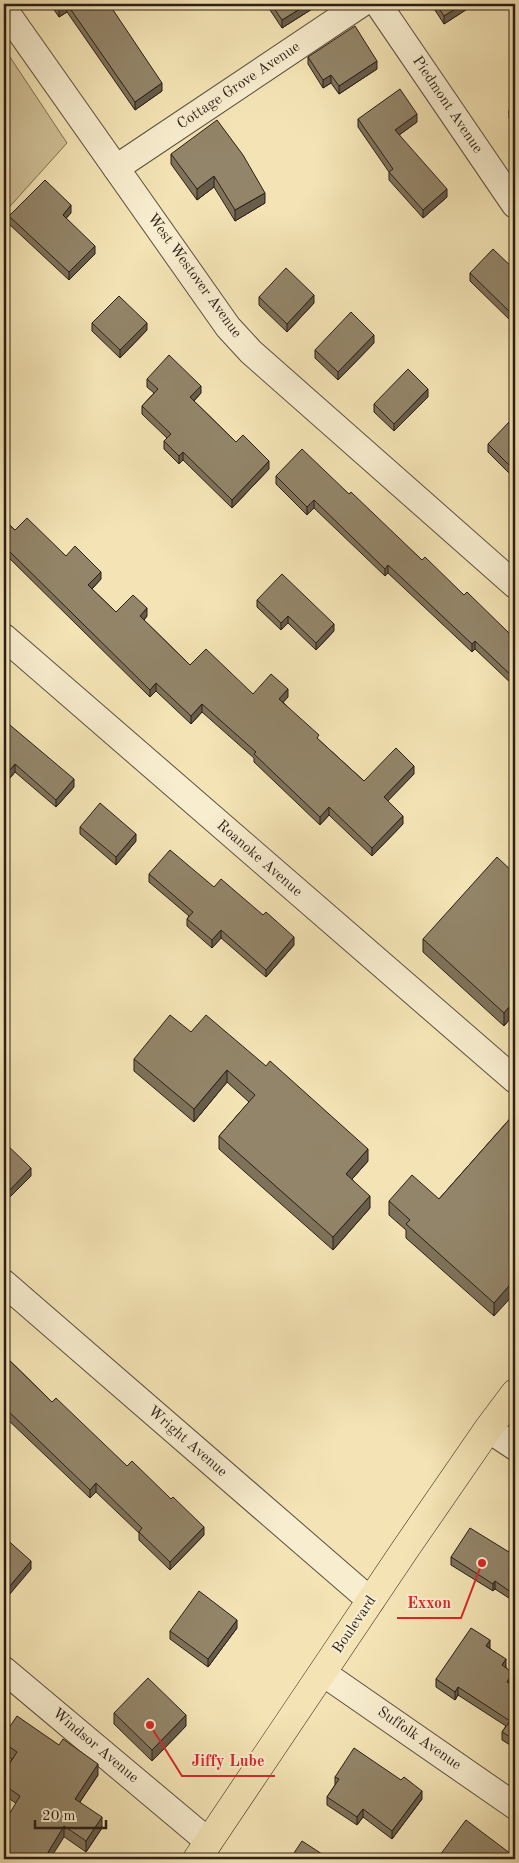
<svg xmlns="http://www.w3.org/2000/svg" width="519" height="1863" font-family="'Old Standard TT',serif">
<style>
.green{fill:#d2c39a;stroke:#7e7158}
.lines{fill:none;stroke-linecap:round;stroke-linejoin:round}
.minor-casing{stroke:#5c503e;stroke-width:28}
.primary-casing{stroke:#2a1f17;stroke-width:29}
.minor{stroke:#f8edcf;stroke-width:26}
.primary{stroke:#f4e4b5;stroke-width:28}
.wall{fill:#7e725a;stroke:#2a1f17}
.shaded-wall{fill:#675d4a;stroke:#2a1f17}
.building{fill:#938569;stroke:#2a1f17}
.labels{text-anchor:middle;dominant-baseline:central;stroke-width:4;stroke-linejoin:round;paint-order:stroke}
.street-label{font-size:15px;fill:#2a1f17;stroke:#f8edcf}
.leader{fill:none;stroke:#d62828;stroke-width:2}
.callout-dot{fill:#d62828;stroke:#f8edcf;stroke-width:2}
.callout-label{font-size:16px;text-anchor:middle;font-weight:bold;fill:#d62828;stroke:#f8edcf;stroke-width:4;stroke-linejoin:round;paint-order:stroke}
</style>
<rect width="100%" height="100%" fill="#f4e4b5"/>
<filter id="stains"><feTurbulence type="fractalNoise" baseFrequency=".004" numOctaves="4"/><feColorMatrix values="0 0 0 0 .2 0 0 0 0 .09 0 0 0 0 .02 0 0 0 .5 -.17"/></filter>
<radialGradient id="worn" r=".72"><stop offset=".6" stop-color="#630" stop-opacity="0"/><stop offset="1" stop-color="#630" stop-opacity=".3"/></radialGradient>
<!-- green -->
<polygon class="green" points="4,48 67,143 4,213"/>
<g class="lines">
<defs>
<g id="minor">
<polyline points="378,4 515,205"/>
<polyline points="4,9 228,327 251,352 515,585"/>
<polyline points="116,168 361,4"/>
<polyline points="4,637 515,1080"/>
<polyline points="4,1283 371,1601"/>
<polyline points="488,1429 515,1447"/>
<polyline points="4,1670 209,1842"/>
<polyline points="323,1673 515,1806"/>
</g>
<polyline id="primary" points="197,1859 406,1548 488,1429 515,1393"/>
</defs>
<!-- minor casing -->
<use href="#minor" class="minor-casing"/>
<!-- primary casing -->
<use href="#primary" class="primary-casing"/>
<!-- minor -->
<use href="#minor" class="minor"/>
<!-- primary -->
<use href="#primary" class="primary"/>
</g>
<!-- wall -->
<g class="wall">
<polygon points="50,4 109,4 162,91 135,110 67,12 59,17"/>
<polygon points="266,4 320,4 282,28"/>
<polygon points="431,4 475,4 444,24"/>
<polygon points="308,57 377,69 339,94 331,83 323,88 308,64"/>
<polygon points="515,106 515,126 509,118 509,110"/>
<polygon points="358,119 417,122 399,135 447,197 423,218 389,180 389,172 358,127"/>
<polygon points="171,154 265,203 235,221 214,187 197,200 171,164"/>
<polygon points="71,213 66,218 95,254 69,280 9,224 9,216"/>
<polygon points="515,270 515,332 515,325 470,281 470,273"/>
<polygon points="259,297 314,303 287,332 259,305"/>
<polygon points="92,323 147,330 120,358 92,331"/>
<polygon points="374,343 338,380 315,358 315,350"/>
<polygon points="147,379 201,393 194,401 236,442 269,469 232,508 183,460 179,464 164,449 164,441 167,438 142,414 142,406 154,393 147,387"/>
<polygon points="428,397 394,431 374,412 374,404"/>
<polygon points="515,426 515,479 488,452 488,444"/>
<polygon points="276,476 349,494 422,560 510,634 515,635 515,687 475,649 472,652 388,573 385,576 314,508 307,515 276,484"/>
<polygon points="515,514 515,526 513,524 513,516"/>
<polygon points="4,520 15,530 66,556 101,579 92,589 116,612 147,616 144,620 190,665 253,694 288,697 283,702 319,740 364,781 414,774 387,801 403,824 372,856 329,815 320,825 254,762 254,758 202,712 191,724 156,691 150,697 4,553"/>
<polygon points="257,600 334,631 316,650 288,623 281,630 257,607"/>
<polygon points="4,720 74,787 56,807 15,772 5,784 4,783"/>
<polygon points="80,827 136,841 116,865 80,834"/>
<polygon points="149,874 214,887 263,915 294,945 266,977 221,938 212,948 187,926 187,919 189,916 149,882"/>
<polygon points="515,874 515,1026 509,1020 504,1026 423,952 423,939"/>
<polygon points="191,1032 368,1161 352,1179 370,1208 333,1250 219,1149 219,1136 249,1102 227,1082 194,1122 134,1071 134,1059"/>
<polygon points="515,1113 494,1316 406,1238 406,1230 389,1215 389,1201 439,1199"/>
<polygon points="4,1355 52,1402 127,1466 204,1535 170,1570 139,1540 139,1533 96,1492 90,1498 4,1416"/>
<polygon points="515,1543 515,1602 495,1589 493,1591 451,1565 451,1557 509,1552"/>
<polygon points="237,1628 208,1667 170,1639 170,1631"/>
<polygon points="490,1648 506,1667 513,1681 511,1684 515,1687 515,1748 502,1740 502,1732 506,1726 458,1695 455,1700 436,1687 436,1679"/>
<polygon points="114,1713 186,1726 152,1761 114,1724"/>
<polygon points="4,1735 98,1775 80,1802 102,1828 86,1852 4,1795 4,1772 12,1759 4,1754"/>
<polygon points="335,1777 422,1799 392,1839 363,1817 357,1825 327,1805 327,1797 335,1785"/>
</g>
<!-- shaded-wall -->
<g class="shaded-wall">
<polygon points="67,4 67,12 59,17 59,9"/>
<polygon points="308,4 320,4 282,28 282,20"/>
<polygon points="463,4 475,4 444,24 444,16"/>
<polygon points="377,61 377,69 339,94 339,86"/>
<polygon points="331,75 331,83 323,88 323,80"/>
<polygon points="162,83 162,91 135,110 135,102"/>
<polygon points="417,114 417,122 395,138 395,130"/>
<polygon points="214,176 214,187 197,200 197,189"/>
<polygon points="447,189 447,197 423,218 423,210"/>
<polygon points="265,193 265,203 235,221 235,210"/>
<polygon points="71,205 71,213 63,222 63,215"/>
<polygon points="95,246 95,254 69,280 69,272"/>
<polygon points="314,295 314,303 287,332 287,324"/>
<polygon points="147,323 147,330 120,358 120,350"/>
<polygon points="374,335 374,343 338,380 338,372"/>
<polygon points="201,386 201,393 190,405 190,397"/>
<polygon points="428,389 428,397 394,431 394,424"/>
<polygon points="183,452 183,460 179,464 179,456"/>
<polygon points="269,461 269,469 232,508 232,500"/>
<polygon points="314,500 314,508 307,515 307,507"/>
<polygon points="388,565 388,573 385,576 385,569"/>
<polygon points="101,572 101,579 88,593 88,585"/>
<polygon points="147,608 147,616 140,624 140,616"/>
<polygon points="288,616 288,623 281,630 281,623"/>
<polygon points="334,624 334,631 316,650 316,643"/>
<polygon points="475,641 475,649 472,652 472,644"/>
<polygon points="156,683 156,691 150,697 150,690"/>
<polygon points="288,689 288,697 279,707 279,699"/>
<polygon points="202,704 202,712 191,724 191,716"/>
<polygon points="15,764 15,772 5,784 5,776"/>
<polygon points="414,766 414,774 384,805 384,797"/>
<polygon points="74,779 74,787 56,807 56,800"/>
<polygon points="329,807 329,815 320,825 320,817"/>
<polygon points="403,816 403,824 372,856 372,848"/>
<polygon points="136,834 136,841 116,865 116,857"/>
<polygon points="221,930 221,938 212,948 212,940"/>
<polygon points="294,937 294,945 266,977 266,970"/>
<polygon points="509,1007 509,1020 504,1026 504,1013"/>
<polygon points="227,1070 227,1082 194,1122 194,1109"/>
<polygon points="368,1149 368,1161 346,1186 346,1174"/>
<polygon points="31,1168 31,1176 4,1203 4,1196"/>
<polygon points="370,1196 370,1208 333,1250 333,1237"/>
<polygon points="515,1279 515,1293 494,1316 494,1303"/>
<polygon points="96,1483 96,1492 90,1498 90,1490"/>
<polygon points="204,1527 204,1535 170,1570 170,1562"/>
<polygon points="31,1561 31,1569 4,1601 4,1593"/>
<polygon points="495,1581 495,1589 493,1591 493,1584"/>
<polygon points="237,1620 237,1628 208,1667 208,1659"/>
<polygon points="490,1640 490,1648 486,1646"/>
<polygon points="506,1659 506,1667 502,1673 502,1665"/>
<polygon points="513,1673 513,1681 507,1690 507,1682"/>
<polygon points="458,1687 458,1695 455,1700 455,1692"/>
<polygon points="186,1715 186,1726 152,1761 152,1750"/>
<polygon points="98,1764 98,1775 75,1809 75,1799"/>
<polygon points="422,1791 422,1799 392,1839 392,1831"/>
<polygon points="363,1809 363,1817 357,1825 357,1817"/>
<polygon points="102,1817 102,1828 86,1852 86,1841"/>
<polygon points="64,1826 64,1837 50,1859 44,1859"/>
</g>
<!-- building -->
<g class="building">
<polygon points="55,4 67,4 59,9"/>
<polygon points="67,4 109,4 162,83 135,102"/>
<polygon points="271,4 308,4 282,20"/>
<polygon points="436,4 463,4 444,16"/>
<polygon points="355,26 377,61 339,86 331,75 323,80 308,57"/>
<polygon points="400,89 417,114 395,130 447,189 423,210 389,172 393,169 358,119"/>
<polygon points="515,106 515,118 509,110"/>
<polygon points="217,120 243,155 265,193 235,210 214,176 197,189 171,154"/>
<polygon points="45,180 71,205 63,215 95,246 69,272 9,216"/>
<polygon points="493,249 515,270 515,317 470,273"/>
<polygon points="286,268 314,295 287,324 259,297"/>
<polygon points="119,296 147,323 120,350 92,323"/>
<polygon points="351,312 374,335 338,372 315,350"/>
<polygon points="169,355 201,386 190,397 236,442 243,435 269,461 232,500 183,452 179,456 164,441 171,434 142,406 158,389 147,379"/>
<polygon points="408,369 428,389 394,424 374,404"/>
<polygon points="510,421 515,426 515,471 488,444"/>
<polygon points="302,449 349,494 351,492 422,560 425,557 464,595 467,592 510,634 512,632 515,635 515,679 475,641 472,644 388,565 385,569 314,500 307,507 276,476"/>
<polygon points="27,518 66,556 75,546 101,572 88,585 116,612 133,595 147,608 140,616 190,665 206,649 253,694 271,674 288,689 279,699 319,735 317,738 364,781 396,748 414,766 384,797 403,816 372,848 329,807 320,817 254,754 256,752 202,704 191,716 156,683 150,690 4,546 4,520 15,530"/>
<polygon points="282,574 334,624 316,643 288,616 281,623 257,600"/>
<polygon points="4,720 74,779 56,800 15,764 5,776 4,775"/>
<polygon points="100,803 136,834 116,857 80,827"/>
<polygon points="170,850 214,887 221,879 263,915 266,912 294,937 266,970 221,930 212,940 187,919 193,912 149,874"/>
<polygon points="497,857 515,874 515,1013 509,1007 504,1013 423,939"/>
<polygon points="170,1015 191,1032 206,1015 266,1066 270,1061 368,1149 346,1174 370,1196 333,1237 219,1136 255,1095 227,1070 194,1109 134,1059"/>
<polygon points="515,1113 515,1279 494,1303 406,1224 410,1220 389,1201 412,1175 439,1199"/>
<polygon points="4,1142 31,1168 4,1196"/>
<polygon points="4,1355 52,1402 56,1398 127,1466 132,1461 171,1499 173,1497 204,1527 170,1562 139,1532 142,1528 96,1483 90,1490 4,1407"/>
<polygon points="470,1528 509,1552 515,1543 515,1595 495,1581 493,1584 451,1557"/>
<polygon points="4,1537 31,1561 4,1593"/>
<polygon points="199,1591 237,1620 208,1659 170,1631"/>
<polygon points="471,1628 490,1640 486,1646 506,1659 502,1665 513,1673 507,1682 515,1687 515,1740 502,1732 510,1721 458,1687 455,1692 436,1679"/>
<polygon points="148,1678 186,1715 152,1750 114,1713"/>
<polygon points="17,1716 59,1745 63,1739 98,1764 75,1799 102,1817 86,1841 64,1826 44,1859 4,1859 4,1823 20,1796 4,1785 4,1772 17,1752 4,1743 4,1735"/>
<polygon points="354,1748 401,1780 404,1777 422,1791 392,1831 363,1809 357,1817 327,1797 339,1779 335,1777"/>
<polygon points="466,1820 515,1857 515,1859 437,1859"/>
<polygon points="302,1841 322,1854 319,1859 290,1859"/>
</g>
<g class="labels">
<!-- street labels -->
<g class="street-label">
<text transform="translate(239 86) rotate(-34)">Cottage Grove Avenue</text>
<text transform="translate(447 105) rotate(56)">Piedmont Avenue</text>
<text transform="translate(194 276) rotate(54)">West Westover Avenue</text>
<text transform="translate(259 859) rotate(41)">Roanoke Avenue</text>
<text transform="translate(187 1442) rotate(41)">Wright Avenue</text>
<text transform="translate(355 1625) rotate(-56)">Boulevard</text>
<text transform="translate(419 1739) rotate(35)">Suffolk Avenue</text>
<text transform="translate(95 1746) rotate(40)">Windsor Avenue</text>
</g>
</g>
<!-- callouts -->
<path class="leader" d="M482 1563L461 1618H397M150 1725L182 1776H275"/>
<g class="callout-dot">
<circle cx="482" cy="1563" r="5"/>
<circle cx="150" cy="1725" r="5"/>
</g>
<g class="callout-label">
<text x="429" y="1608">Exxon</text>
<text x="228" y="1766">Jiffy Lube</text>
</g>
<!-- margin -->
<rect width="519" height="1863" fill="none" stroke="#f4e4b5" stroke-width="20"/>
<rect x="5" y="5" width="509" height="1853" fill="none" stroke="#2a1f17" stroke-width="2.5"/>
<rect x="10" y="10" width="499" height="1843" fill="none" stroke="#2a1f17"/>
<!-- scale -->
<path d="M35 1820v8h71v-8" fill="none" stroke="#2a1f17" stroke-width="2.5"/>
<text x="42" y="1820" font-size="15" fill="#2a1f17" stroke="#f8edcf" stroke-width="4" paint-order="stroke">20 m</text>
<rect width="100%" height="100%" filter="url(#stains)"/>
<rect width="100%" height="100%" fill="url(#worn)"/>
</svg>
